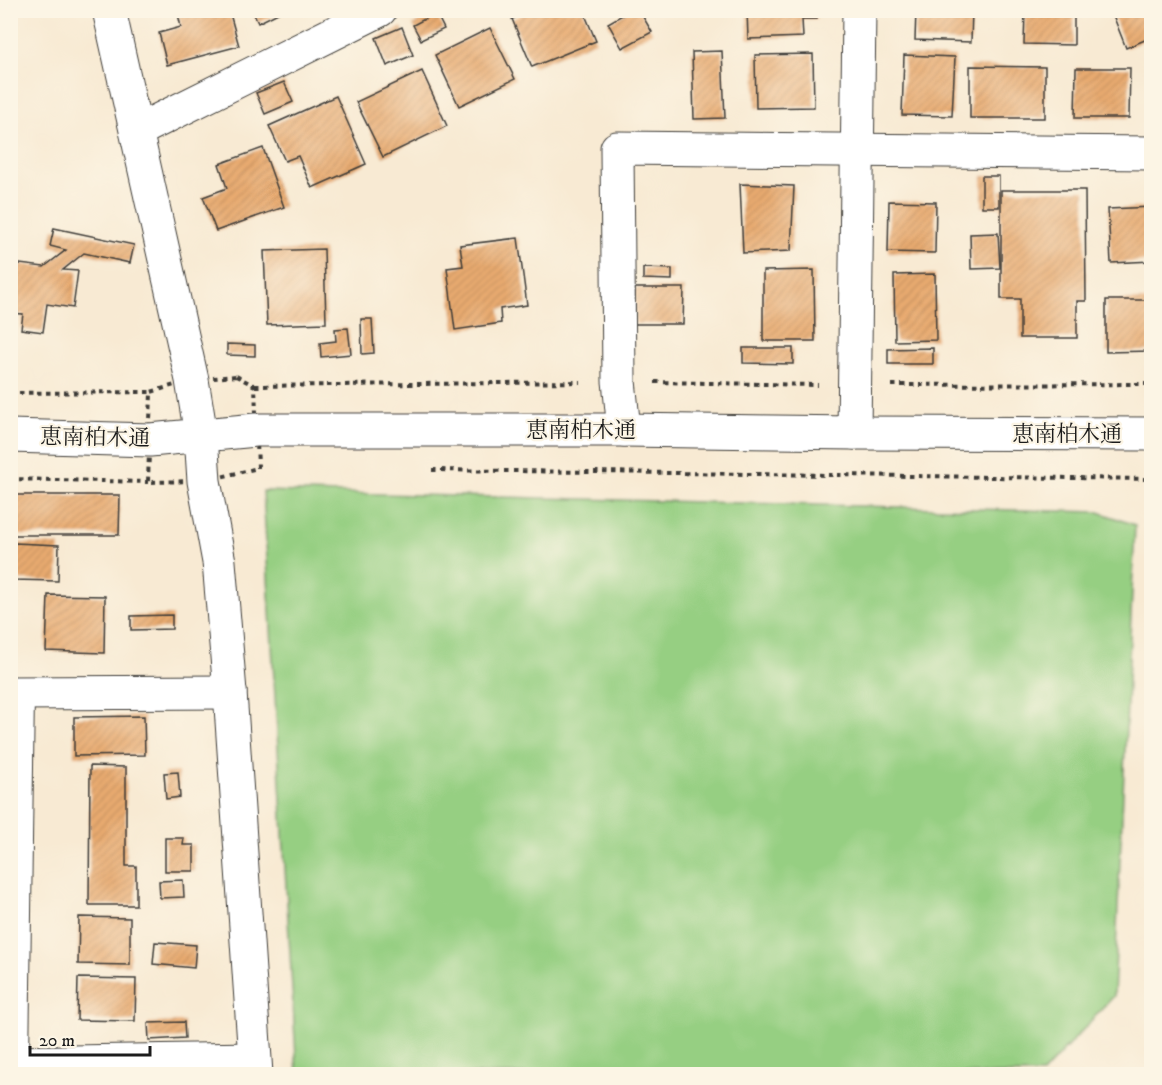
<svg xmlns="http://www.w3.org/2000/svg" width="1162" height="1085" font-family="'IM FELL DW Pica','Noto Serif JP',serif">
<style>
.pitch{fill:#96cf82;stroke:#59764f;stroke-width:1.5}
.building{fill:url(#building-hatch)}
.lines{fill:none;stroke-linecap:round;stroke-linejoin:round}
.service-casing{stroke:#3d3b37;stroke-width:22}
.minor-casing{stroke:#3d3b37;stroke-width:35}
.tertiary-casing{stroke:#3d3b37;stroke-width:35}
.path{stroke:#3d3b37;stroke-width:4;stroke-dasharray:4.5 4.5;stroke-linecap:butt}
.service{stroke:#fff;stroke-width:20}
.minor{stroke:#fff;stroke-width:33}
.tertiary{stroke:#fff;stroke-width:33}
.labels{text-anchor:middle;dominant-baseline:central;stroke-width:4.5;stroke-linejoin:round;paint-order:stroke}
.street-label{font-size:22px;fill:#1c1c1c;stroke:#fcf5e5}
</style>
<defs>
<pattern id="building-hatch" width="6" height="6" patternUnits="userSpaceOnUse" patternTransform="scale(1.5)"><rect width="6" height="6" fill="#e8aa70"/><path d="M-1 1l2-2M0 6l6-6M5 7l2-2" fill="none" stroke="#c69260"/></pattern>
</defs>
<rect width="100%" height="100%" fill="#fcf5e5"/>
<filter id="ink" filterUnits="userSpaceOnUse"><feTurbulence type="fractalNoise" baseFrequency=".0167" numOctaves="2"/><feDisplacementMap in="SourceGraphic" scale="12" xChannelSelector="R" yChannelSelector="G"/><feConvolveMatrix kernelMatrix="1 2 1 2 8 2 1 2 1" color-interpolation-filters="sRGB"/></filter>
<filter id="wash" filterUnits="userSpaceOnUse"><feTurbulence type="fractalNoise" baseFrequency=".008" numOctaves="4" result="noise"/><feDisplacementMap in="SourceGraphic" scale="24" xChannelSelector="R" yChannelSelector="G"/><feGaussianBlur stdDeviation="1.35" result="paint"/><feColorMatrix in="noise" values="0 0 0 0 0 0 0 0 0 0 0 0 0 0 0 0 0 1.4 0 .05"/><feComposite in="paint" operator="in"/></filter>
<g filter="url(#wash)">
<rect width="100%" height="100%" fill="#f8ead3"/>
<!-- pitch -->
<polygon class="pitch" points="263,491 1099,512 1135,525 1114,996 1042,1074 297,1074"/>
<g id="blocks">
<!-- building -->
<g class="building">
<polygon points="177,10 229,10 239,46 167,65 159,33 181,27"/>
<polygon points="252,10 284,10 258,23"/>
<polygon points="533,10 583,10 596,41 532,67 512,19"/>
<polygon points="631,10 639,10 652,32 622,48 608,23"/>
<polygon points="747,10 816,10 817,19 802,19 803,37 748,39"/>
<polygon points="916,10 972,10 971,42 915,40"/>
<polygon points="1025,10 1074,10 1074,45 1024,44"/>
<polygon points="1111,10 1152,10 1152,37 1126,48"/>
<polygon points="436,13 444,29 421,40 413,25"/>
<polygon points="402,27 413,55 387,66 376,38"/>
<polygon points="490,28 515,79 459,106 435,55"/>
<polygon points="722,51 725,118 694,119 692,52"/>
<polygon points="813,54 814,107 756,108 755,55"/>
<polygon points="904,55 955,57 952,116 902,115"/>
<polygon points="970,66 1045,67 1045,118 970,118"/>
<polygon points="1076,68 1130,68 1129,118 1075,118"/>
<polygon points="422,71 447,126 383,157 356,102"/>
<polygon points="284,82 293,102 265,114 256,93"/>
<polygon points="336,96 366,164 312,188 298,156 285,161 269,126"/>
<polygon points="263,148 284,207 216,231 203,197 227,188 219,164"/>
<rect x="982" y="176" width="17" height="31"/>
<polygon points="740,184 794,186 791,251 743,253"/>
<polygon points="1001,190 1085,190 1086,301 1077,301 1077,338 1020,338 1020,299 1001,299"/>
<polygon points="889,201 936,202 935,253 888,252"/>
<polygon points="1152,207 1152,261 1111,263 1108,209"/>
<polygon points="54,228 134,245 130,263 84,253 63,270 78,271 73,308 47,304 43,332 21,329 23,314 10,313 12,263 44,267 66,250 50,246"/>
<polygon points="998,233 1000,268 971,269 970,234"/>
<polygon points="518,238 527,305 500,309 501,323 455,330 447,268 463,266 460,245"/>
<polygon points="324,249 326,323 267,325 264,251"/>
<polygon points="643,268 672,269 672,280 643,279"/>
<polygon points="814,270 815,341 763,341 763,271"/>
<polygon points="935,274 936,340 895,341 894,275"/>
<polygon points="635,288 684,288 683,324 635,324"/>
<polygon points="1106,300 1152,300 1152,351 1106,352"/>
<polygon points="361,319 372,319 374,353 362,354"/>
<polygon points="348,328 351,354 321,357 320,343 336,341 335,329"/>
<polygon points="227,344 255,345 255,356 227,355"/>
<polygon points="743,348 793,348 793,364 743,363"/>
<polygon points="933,348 933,364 888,364 888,349"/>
<polygon points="10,495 120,495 119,535 10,535"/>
<polygon points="14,543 59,545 58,581 13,580"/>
<polygon points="48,595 105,596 104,653 46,651"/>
<polygon points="172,615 172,629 131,630 131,616"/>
<polygon points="144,716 145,755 74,756 74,717"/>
<polygon points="90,766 126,767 126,866 136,866 136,905 89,905"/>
<polygon points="178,772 180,797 166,799 164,773"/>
<polygon points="165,838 184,838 183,845 194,845 194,871 165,871"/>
<polygon points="183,880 184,897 160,898 159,881"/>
<polygon points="79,917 130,918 130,965 78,964"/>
<polygon points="155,942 196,945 194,968 153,964"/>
<polygon points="78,978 136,979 135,1021 77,1020"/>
<polygon points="184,1022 185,1038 149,1040 148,1023"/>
</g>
</g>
</g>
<g filter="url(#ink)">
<use href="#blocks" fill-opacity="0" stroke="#3d3b37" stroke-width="1.5"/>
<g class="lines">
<defs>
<polyline id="service" points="19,1062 24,693"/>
<g id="minor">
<polyline points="137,131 380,10"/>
<polyline points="624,430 619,381 617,148 1152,153"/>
<polyline points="854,433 859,10"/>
<polyline points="10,693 230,692"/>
<polyline points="10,1063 254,1059"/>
</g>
<g id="tertiary">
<polyline points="109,10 192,380 201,435 204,481 219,562 230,692 256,1074"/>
<polyline points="10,436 150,440 256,430 624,430 854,433 1152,434"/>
</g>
</defs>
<!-- service casing -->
<use href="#service" class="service-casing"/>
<!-- minor casing -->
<use href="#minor" class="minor-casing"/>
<!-- tertiary casing -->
<use href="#tertiary" class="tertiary-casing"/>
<!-- path -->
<g class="path">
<polygon points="236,376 255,386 258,468 204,481 148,482 151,392 192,380"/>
<polyline points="655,382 818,385"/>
<polyline points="892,385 1152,384"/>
<polyline points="255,386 581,382"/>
<polyline points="10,393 151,392"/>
<polyline points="432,470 1152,479"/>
<polyline points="10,479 148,482"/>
</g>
<!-- service -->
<use href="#service" class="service"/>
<!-- minor -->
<use href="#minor" class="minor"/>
<!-- tertiary -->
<use href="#tertiary" class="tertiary"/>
</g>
</g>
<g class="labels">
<!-- street labels -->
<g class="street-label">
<text x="581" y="430">恵南柏木通</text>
<text x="1067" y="434">恵南柏木通</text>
<text transform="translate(95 438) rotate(1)">恵南柏木通</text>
</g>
</g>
<!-- margin -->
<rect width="1162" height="1085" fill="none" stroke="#fcf5e5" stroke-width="36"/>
<!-- scale -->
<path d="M30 1046v9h120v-9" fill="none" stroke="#1c1c1c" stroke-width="3"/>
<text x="39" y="1046" font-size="18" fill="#1c1c1c" stroke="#fcf5e5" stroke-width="4.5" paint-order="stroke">20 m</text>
</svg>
